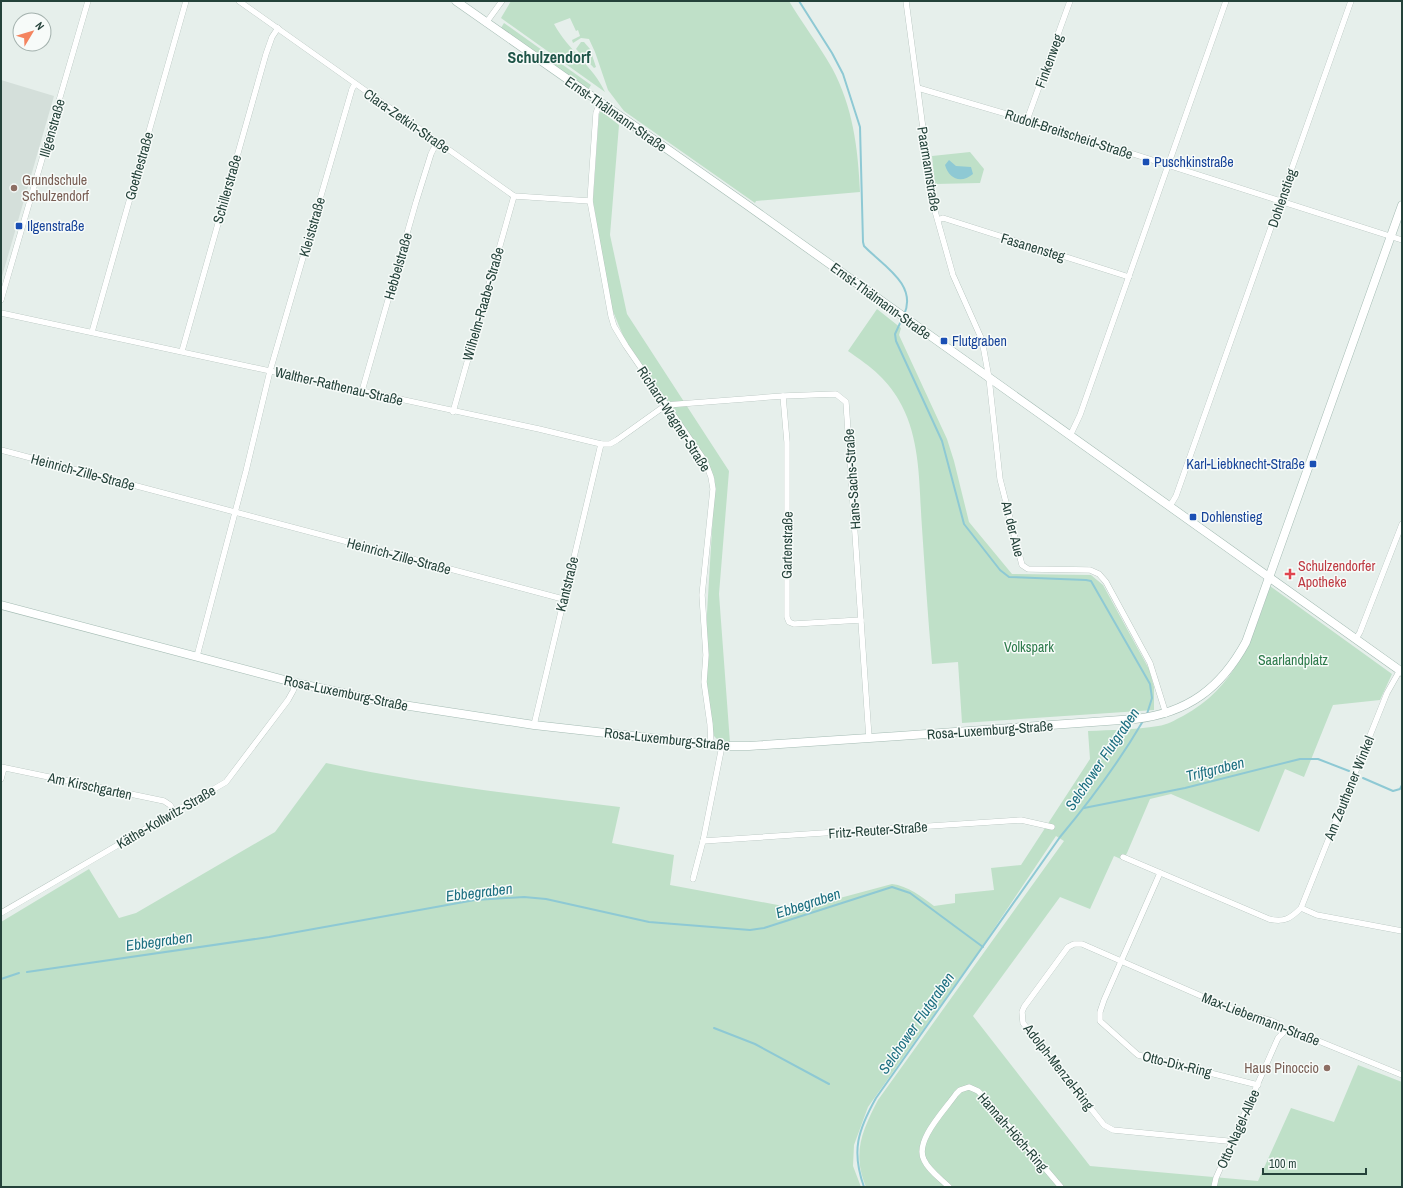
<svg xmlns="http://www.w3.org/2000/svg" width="1403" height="1188" font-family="'Archivo Narrow',sans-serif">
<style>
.built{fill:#d4dfda}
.green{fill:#bfe0c8}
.water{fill:#8ec9d4}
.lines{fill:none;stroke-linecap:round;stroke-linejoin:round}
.stream{stroke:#8ec9d4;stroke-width:2}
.street-casing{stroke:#a8b8b2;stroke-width:6}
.secondary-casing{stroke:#a4bbb3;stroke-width:9}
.street{stroke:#fff;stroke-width:5.5}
.secondary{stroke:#fff;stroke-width:8}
.transit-dot{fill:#1a4fb4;stroke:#f7fbf9;stroke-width:1.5}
.education-dot{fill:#8d6e63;stroke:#f7fbf9;stroke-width:1.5}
.health-dot{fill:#e0444e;stroke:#f7fbf9;stroke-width:1.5}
.labels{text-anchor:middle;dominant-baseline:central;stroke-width:3;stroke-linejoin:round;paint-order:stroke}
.street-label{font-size:14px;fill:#24423a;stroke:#f7fbf9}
.transit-label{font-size:14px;fill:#164399;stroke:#f7fbf9;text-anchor:start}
.education-label{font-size:14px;fill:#785e54;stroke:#f7fbf9;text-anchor:start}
.health-label{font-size:14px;fill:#be3a42;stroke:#f7fbf9;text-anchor:start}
.park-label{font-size:14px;fill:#2d7a4b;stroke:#f7fbf9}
.water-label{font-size:15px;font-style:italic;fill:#1c6f80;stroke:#f7fbf9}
.quarter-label{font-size:16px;font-weight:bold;fill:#1f5548;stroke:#f7fbf9}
</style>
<rect width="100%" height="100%" fill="#e6efeb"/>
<!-- built -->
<polygon class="built" points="1,80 54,96 1,280"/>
<!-- green -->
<g class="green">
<path d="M511,1H789C802,23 819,45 832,68C853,107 858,148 860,192L756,201L755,203L624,111L608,90L595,52L589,39L581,38L573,43L572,40L580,36L578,30L576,31L570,18L554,24C568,50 593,66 605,92L501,18Z"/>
<polygon points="504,23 591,85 588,90 501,28"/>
<polygon points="581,42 584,42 590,49 596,67 594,68 576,49"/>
<polygon points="601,111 619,125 610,235 627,314 729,471 719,594 730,743 720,742 714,736 707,691 707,613 715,480 705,457 624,338 612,309 593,201 599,114"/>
<polygon points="970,152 984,169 980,183 935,184 932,156"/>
<path d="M877,309L901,328L899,335L947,439L954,461L969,522L1012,574L1091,575L1103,585L1149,669L1154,687V710L962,723L958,662L932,664C928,618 925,573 922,528C919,487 921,443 902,406C889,380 871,367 848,351Z"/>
<path d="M1270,586L1392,674L1380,700L1333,705L1304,777L1285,769L1259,832L1171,794L1150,799L1127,853L1123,860L1114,856L1090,909L1060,897L973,1016L1090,1166L1258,1181L1291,1108L1334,1122L1358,1065L1402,1082V1187H866C852,1153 862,1131 878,1100L1064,841L1056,836L979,951L868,1107L854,1145L853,1166L861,1187H1V922L89,869L119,918L136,913L275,832L326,763C423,784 521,795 620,807L612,843L674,855L670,885L799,909L892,884C908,886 921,896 934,906L955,903V894L994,890L991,868L1021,865L1090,759L1088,731C1111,730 1135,730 1158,726C1167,725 1175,720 1183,716C1235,688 1253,639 1270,586Z"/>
</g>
<!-- water -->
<path class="water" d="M949,160L956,166L971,167L973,174C961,184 949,179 945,165Z"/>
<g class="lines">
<!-- stream -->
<g class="stream">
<path d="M799,1L832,53L843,74L860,127L863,242L864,246C882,265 918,284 904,315"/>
<polyline points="902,319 895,334 896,341 942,441 964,524 1000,570 1009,577 1086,580 1091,581 1150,684 1152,698 1147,714"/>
<polyline points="1363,778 1393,791 1400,789 1402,785"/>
<polyline points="1084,808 1185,788 1300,759 1318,759 1349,771"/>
<polyline points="27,972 269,937 475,900 524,897 546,899 649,922 750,930 764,928 892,887 910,893 983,947"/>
<polyline points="1,979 19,973"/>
<polyline points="714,1028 755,1044 829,1084"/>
<path d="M864,1187C851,1151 858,1130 876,1098L1060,837C1090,801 1119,762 1143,721"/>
</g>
<defs>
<g id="street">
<polyline points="239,1 514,196 590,201"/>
<polyline points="906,1 933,204 953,275 982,340 989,378 1000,479 1022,565 1028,569 1090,570 1099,574 1106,582 1150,663 1166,714"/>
<polyline points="486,23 502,1"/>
<polyline points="918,88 1027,120 1402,240"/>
<polyline points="600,103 596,113 590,201 611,316 614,326 626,346 705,461 711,477 713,489 702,595 706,655 704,682 710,724 711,744"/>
<polyline points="1027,120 1070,1"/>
<polyline points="938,220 943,218 1129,277"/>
<polyline points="1,300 88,1"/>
<polyline points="1,313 539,429 601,444 610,444 617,440 666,405"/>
<polyline points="92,332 186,1"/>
<polyline points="182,351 266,54 272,37 278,28"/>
<polyline points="362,391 416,202 431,154 437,142"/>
<polyline points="783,396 787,442 787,617 789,622 794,624 861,620"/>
<polyline points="666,405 783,396 836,394 846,402 869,738"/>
<polyline points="453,412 514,196"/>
<polyline points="1070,436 1080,415 1226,1"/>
<polyline points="1,450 563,599"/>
<polyline points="1170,506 1176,496 1351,1"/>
<polyline points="1356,639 1360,632 1402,524"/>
<polyline points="197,656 246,471 270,371 352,89 355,84"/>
<polyline points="534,725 601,444"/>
<polyline points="1,767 164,801 170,805 175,813"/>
<polyline points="1,779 4,768"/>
<polyline points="703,841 1021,820 1052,827"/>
<path d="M1123,857L1269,919C1284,923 1291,918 1301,908L1387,693L1400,670"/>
<polyline points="1160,873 1104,1000 1100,1012 1100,1021 1138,1055 1258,1085"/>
<polyline points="693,879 703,841 722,746"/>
<polyline points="1301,908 1317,915 1402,931"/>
<polyline points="1,913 226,782 288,700 293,691 296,683"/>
<polyline points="1233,1143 1227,1141 1113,1130 1104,1125 1023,1023 1022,1012 1024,1007 1068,947 1074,944 1082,944 1231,1009 1272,1021 1278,1024 1285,1031 1294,1031 1402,1075"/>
<path d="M949,1187C941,1179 929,1171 924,1160C914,1141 945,1110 956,1094L960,1090L969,1087L978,1091L985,1098L1061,1187"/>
<polyline points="1214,1187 1216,1178 1278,1038 1285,1031"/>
</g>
<g id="secondary">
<polyline points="456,1 747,205 1402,672"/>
<path d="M1,605L296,683L390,703L534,725L722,746H749L899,736L1135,719C1188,713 1221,688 1246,642L1402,205"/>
</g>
</defs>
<!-- street casing -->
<use href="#street" class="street-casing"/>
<!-- secondary casing -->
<use href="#secondary" class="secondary-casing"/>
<!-- street -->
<use href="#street" class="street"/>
<!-- secondary -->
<use href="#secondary" class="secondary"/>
</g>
<!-- markers -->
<g class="transit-dot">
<rect x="1142" y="158" width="8" height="8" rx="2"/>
<rect x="15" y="222" width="8" height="8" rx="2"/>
<rect x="940" y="337" width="8" height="8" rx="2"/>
<rect x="1309" y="460" width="8" height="8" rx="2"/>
<rect x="1189" y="513" width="8" height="8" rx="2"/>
</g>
<g class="education-dot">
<circle cx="14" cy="188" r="4"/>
<circle cx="1327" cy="1068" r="4"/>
</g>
<path class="health-dot" d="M1288 568h4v4h4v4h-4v4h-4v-4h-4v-4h4z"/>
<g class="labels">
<!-- street labels -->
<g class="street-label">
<text transform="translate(1049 61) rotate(-70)">Finkenweg</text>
<text transform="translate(616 114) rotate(35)">Ernst-Thälmann-Straße</text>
<text transform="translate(407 121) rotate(35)">Clara-Zetkin-Straße</text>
<text transform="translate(52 128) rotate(-74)">Illgenstraße</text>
<text transform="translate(1069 134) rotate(18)">Rudolf-Breitscheid-Straße</text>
<text transform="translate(139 166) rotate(-74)">Goethestraße</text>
<text transform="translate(929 169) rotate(81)">Paarmannstraße</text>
<text transform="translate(227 189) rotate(-74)">Schillerstraße</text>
<text transform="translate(1282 198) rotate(-71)">Dohlenstieg</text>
<text transform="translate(312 227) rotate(-74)">Kleiststraße</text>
<text transform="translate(1033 247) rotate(17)">Fasanensteg</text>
<text transform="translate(398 266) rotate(-74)">Hebbelstraße</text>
<text transform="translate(881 301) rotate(36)">Ernst-Thälmann-Straße</text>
<text transform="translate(483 304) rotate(-74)">Wilhelm-Raabe-Straße</text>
<text transform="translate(339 386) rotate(13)">Walther-Rathenau-Straße</text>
<text transform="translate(674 419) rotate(57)">Richard-Wagner-Straße</text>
<text transform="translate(83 472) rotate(15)">Heinrich-Zille-Straße</text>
<text transform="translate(852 479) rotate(-94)">Hans-Sachs-Straße</text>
<text transform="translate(1013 529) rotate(76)">An der Aue</text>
<text transform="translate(787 545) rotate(-89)">Gartenstraße</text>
<text transform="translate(399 556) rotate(15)">Heinrich-Zille-Straße</text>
<text transform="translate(567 584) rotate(-76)">Kantstraße</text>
<text transform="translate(346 693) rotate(12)">Rosa-Luxemburg-Straße</text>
<text transform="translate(990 730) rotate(-4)">Rosa-Luxemburg-Straße</text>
<text transform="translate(667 739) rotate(6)">Rosa-Luxemburg-Straße</text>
<text transform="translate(90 786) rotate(12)">Am Kirschgarten</text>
<text transform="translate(1349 788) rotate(-68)">Am Zeuthener Winkel</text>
<text transform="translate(166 817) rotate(-30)">Käthe-Kollwitz-Straße</text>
<text transform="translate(878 830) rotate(-4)">Fritz-Reuter-Straße</text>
<text transform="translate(1261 1019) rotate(21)">Max-Liebermann-Straße</text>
<text transform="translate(1177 1064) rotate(14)">Otto-Dix-Ring</text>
<text transform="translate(1059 1067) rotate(52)">Adolph-Menzel-Ring</text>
<text transform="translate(1238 1129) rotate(-66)">Otto-Nagel-Allee</text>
<text transform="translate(1013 1132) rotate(49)">Hannah-Höch-Ring</text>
</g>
<!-- transit labels -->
<g class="transit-label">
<text x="1154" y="162">Puschkinstraße</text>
<text x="27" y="226">Ilgenstraße</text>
<text x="952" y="341">Flutgraben</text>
<text x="1305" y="464" text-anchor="end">Karl-Liebknecht-Straße</text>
<text x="1201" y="517">Dohlenstieg</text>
</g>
<!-- education labels -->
<g class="education-label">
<text x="22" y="180">Grundschule<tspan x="22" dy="16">Schulzendorf</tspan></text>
<text x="1319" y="1068" text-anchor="end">Haus Pinoccio</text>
</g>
<!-- health labels -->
<g class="health-label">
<text x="1298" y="566">Schulzendorfer<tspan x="1298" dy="16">Apotheke</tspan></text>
</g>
<!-- park labels -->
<g class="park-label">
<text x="1029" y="647">Volkspark</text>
<text x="1293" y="660">Saarlandplatz</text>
</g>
<!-- water labels -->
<g class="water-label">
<text transform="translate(1102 759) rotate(-56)">Selchower Flutgraben</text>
<text transform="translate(1215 769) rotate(-14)">Triftgraben</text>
<text transform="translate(479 892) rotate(-7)">Ebbegraben</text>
<text transform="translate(808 903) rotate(-18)">Ebbegraben</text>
<text transform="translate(159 941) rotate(-8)">Ebbegraben</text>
<text transform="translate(916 1023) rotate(-55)">Selchower Flutgraben</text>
</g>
<!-- quarter labels -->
<g class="quarter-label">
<text x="549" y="57">Schulzendorf</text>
</g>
</g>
<!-- border -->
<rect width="1403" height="1188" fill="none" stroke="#24423a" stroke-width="4"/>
<!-- north arrow -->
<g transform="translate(32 32) rotate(52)"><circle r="19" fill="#f7fbf9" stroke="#a3b1ad"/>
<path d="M0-3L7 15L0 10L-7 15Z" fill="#f4845f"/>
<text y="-6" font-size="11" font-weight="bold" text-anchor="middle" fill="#24423a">N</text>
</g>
<!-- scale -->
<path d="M1263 1168v6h103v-6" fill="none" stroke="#24423a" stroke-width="2"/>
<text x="1269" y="1168" font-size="12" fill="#24423a" stroke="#f7fbf9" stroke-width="3" paint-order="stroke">100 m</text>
</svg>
